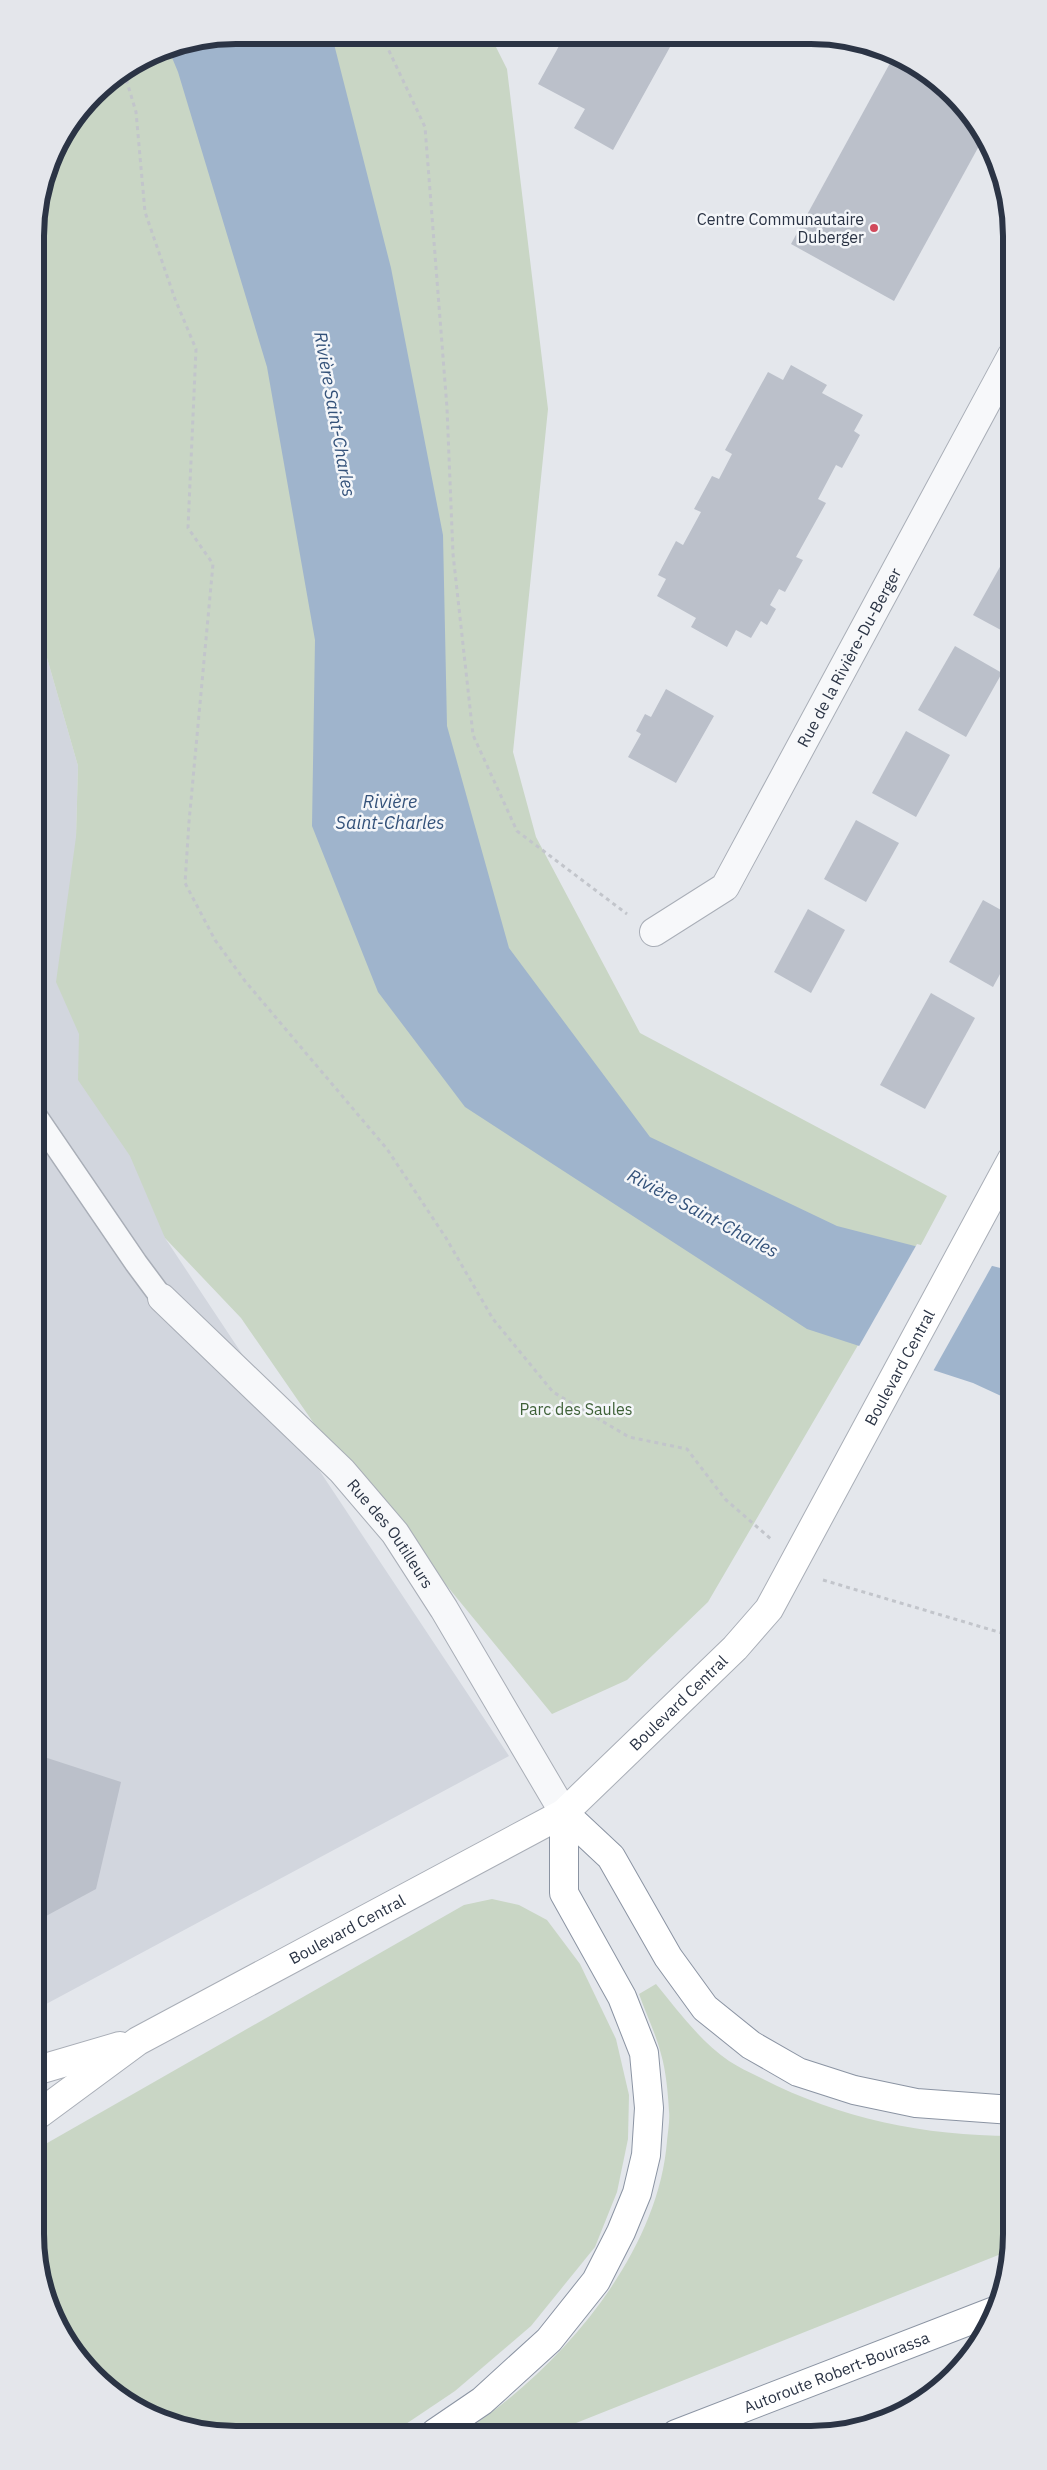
<svg xmlns="http://www.w3.org/2000/svg" width="1047" height="2470" font-family="'IBM Plex Sans',sans-serif">
<style>
.built{fill:#d2d6de}
.green{fill:#c9d6c5}
.water{fill:#9fb4cc}
.pier{fill:#e4e7ec}
.building{fill:#bbc0ca}
.lines{fill:none;stroke-linecap:round;stroke-linejoin:round}
.lane-casing{stroke:#a9aeb7;stroke-width:25}
.street-casing{stroke:#a9aeb7;stroke-width:30}
.secondary-casing{stroke:#a9aeb7;stroke-width:30}
.highway-casing{stroke:#8b94a3;stroke-width:30}
.path{stroke:#c2c5cb;stroke-width:3;stroke-dasharray:4 4;stroke-linecap:butt}
.lane{stroke:#f7f8fa;stroke-width:22}
.street{stroke:#f7f8fa;stroke-width:28}
.secondary{stroke:#fff;stroke-width:28}
.highway{stroke:#fff;stroke-width:28}
.poi-dot{fill:#d1495b;stroke:#f4f6f9;stroke-width:2}
.labels{text-anchor:middle;dominant-baseline:central;stroke-width:5;stroke-linejoin:round;paint-order:stroke}
.poi-label{font-size:16px;fill:#2b3445;stroke:#f4f6f9;text-anchor:end}
.street-label{font-size:16px;fill:#2b3445;stroke:#f4f6f9}
.park-label{font-size:16px;fill:#3f6138;stroke:#f4f6f9}
.water-label{font-size:18px;font-style:italic;fill:#34527a;stroke:#f4f6f9}
.rim{fill:none;stroke:#2b3445;stroke-width:6}
</style>
<rect width="100%" height="100%" fill="#e4e7ec"/>
<!-- built -->
<polygon class="built" points="35,616 78,766 76,837 165,1238 509,1756 35,2010"/>
<!-- green -->
<g class="green">
<polygon points="319,36 491,37 507,69 548,409 513,752 536,837 640,1033 947,1196 915,1256 833,1236 644,1144 501,951 437,728"/>
<polygon points="181,46 279,368 328,655 323,824 861,1340 708,1602 627,1680 552,1714 315,1425 241,1318 165,1238 130,1156 78,1080 79,1034 56,982 76,837 78,766 35,616 35,222 56,147 103,85 159,50"/>
<polygon points="492,1899 519,1905 547,1920 580,1964 616,2039 629,2095 628,2139 617,2192 595,2247 531,2326 455,2391 394,2432 197,2431 147,2414 103,2385 62,2335 42,2286 35,2234 35,2150 464,1905"/>
<path d="M656,1984C678,2011 700,2041 729,2061C738,2067 749,2072 759,2077C837,2118 924,2136 1012,2136L1011,2250L551,2433H462C557,2372 658,2257 667,2141C668,2131 670,2120 669,2111C668,2093 666,2071 661,2054C656,2034 646,2014 639,1994Z"/>
</g>
<!-- water -->
<polygon class="water" points="236,35 330,36 333,40 391,268 443,535 447,726 509,948 650,1137 837,1226 1012,1271 1012,1401 973,1383 807,1329 465,1107 378,992 312,826 315,640 267,367 178,72 168,48"/>
<!-- pier -->
<polygon class="pier" points="917,1244 993,1264 932,1373 858,1348"/>
<!-- building -->
<g class="building">
<polygon points="564,37 675,38 613,150 574,128 585,109 538,84"/>
<polygon points="895,54 953,94 985,135 894,301 791,244"/>
<polygon points="791,365 827,385 822,393 863,415 854,431 860,435 842,468 836,465 818,499 826,503 796,557 803,560 785,592 779,589 770,605 776,609 767,625 761,621 751,638 736,630 727,647 691,627 696,618 657,596 666,579 658,575 676,541 683,545 701,512 694,509 712,476 719,479 732,454 725,450 768,372 783,380"/>
<polygon points="1006,556 1012,559 1012,636 973,615"/>
<polygon points="955,646 1002,673 966,737 918,710"/>
<polygon points="666,689 714,716 676,783 628,757 641,734 636,731 645,714 651,717"/>
<polygon points="906,731 950,755 916,817 872,793"/>
<polygon points="856,820 899,843 866,902 824,879"/>
<polygon points="983,900 1012,916 1012,952 993,987 949,962"/>
<polygon points="808,909 845,930 811,993 774,972"/>
<polygon points="931,993 975,1018 925,1109 880,1085"/>
<polygon points="35,1754 121,1782 96,1889 35,1922"/>
</g>
<g class="lines">
<defs>
<polyline id="lane" points="35,1115 136,1263 162,1298"/>
<g id="street">
<path id="s1" d="M654,932L725,887L1012,355"/>
<path id="s2" d="M162,1298L342,1471L395,1533L444,1609L564,1813"/>
</g>
<g id="secondary">
<polyline points="35,2071 120,2046"/>
<path id="s3" d="M35,2117L138,2041L564,1813L735,1648L769,1609L1012,1159"/>
</g>
<g id="highway">
<polyline points="564,1813 611,1857 668,1957 705,2008 751,2045 798,2072 854,2090 916,2103 1012,2110"/>
<polyline points="435,2433 482,2401 549,2340 596,2281 621,2232 637,2193 646,2155 649,2108 644,2053 622,1997 564,1893 564,1813"/>
<path id="s4" d="M676,2434L997,2310"/>
</g>
</defs>
<!-- lane casing -->
<use href="#lane" class="lane-casing"/>
<!-- street casing -->
<use href="#street" class="street-casing"/>
<!-- secondary casing -->
<use href="#secondary" class="secondary-casing"/>
<!-- highway casing -->
<use href="#highway" class="highway-casing"/>
<!-- path -->
<g class="path">
<polyline points="382,36 425,127 447,408 453,554 473,735 517,831 627,914"/>
<polyline points="124,72 136,112 145,212 175,299 196,349 188,528 213,564 189,822 185,883 215,940 245,981 387,1149 446,1238 493,1319 553,1392 629,1437 687,1449 725,1499 771,1539"/>
<polyline points="823,1580 1012,1636"/>
</g>
<!-- lane -->
<use href="#lane" class="lane"/>
<!-- street -->
<use href="#street" class="street"/>
<!-- secondary -->
<use href="#secondary" class="secondary"/>
<!-- highway -->
<use href="#highway" class="highway"/>
</g>
<!-- markers -->
<circle class="poi-dot" cx="874" cy="228" r="5"/>
<g class="labels">
<!-- poi labels -->
<g class="poi-label">
<text x="864" y="219">Centre Communautaire<tspan x="864" dy="18">Duberger</tspan></text>
</g>
<!-- street labels -->
<g class="street-label">
<text stroke="none"><textPath href="#s1" startOffset="345">Rue de la Rivière-Du-Berger</textPath></text>
<text stroke="none"><textPath href="#s3" startOffset="1175">Boulevard Central</textPath></text>
<text stroke="none"><textPath href="#s2" startOffset="329">Rue des Outilleurs</textPath></text>
<text stroke="none"><textPath href="#s3" startOffset="770">Boulevard Central</textPath></text>
<text stroke="none"><textPath href="#s3" startOffset="365">Boulevard Central</textPath></text>
<text stroke="none"><textPath href="#s4" startOffset="172">Autoroute Robert-Bourassa</textPath></text>
</g>
<!-- park labels -->
<g class="park-label">
<text x="576" y="1409">Parc des Saules</text>
</g>
<!-- water labels -->
<g class="water-label">
<text transform="translate(335 414) rotate(80)">Rivière Saint-Charles</text>
<text x="390" y="801">Rivière<tspan x="390" dy="21">Saint-Charles</tspan></text>
<text transform="translate(703 1213) rotate(28)">Rivière Saint-Charles</text>
</g>
</g>
<!-- crop -->
<path d="M0 0H1047V2470H0ZM236 44H811A192 192 0 0 1 1003 236V2234A192 192 0 0 1 811 2426H236A192 192 0 0 1 44 2234V236A192 192 0 0 1 236 44Z" fill="#e4e6eb" fill-rule="evenodd"/>
<path class="rim" d="M236 44H811A192 192 0 0 1 1003 236V2234A192 192 0 0 1 811 2426H236A192 192 0 0 1 44 2234V236A192 192 0 0 1 236 44Z"/>
</svg>
